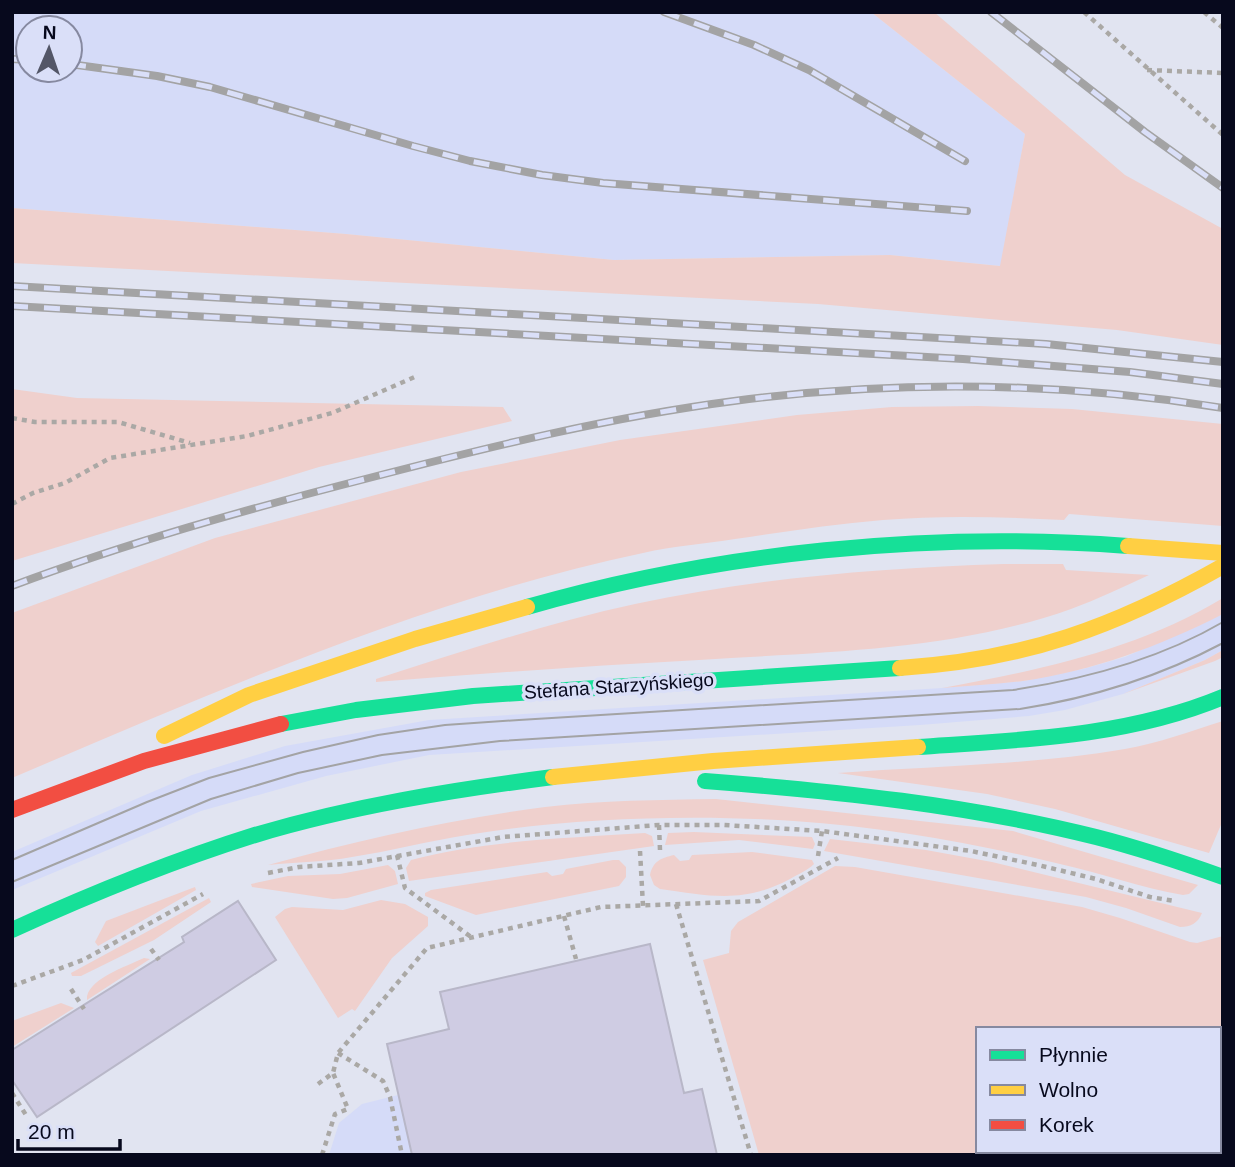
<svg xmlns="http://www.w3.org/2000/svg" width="1235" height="1167" font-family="Helvetica,sans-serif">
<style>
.built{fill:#d5dbf8;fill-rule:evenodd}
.green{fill:#efd0cd}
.building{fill:#cfcce3;stroke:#b8b7c8;stroke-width:2}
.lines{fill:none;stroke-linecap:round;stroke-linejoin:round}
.path{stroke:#aaa8a5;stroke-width:4.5;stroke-dasharray:5 5;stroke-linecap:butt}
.fast{stroke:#16e098;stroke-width:16}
.slow{stroke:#ffcf43;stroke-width:16}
.jam{stroke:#f24e42;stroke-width:16}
.tram{stroke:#a3a3a4;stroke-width:2}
.rail-casing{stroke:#a3a3a4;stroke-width:8}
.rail{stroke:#dadff8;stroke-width:5;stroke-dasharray:16;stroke-linecap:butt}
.labels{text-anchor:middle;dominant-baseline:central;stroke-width:7;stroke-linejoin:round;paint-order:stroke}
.street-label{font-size:19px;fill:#07091d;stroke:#dadff8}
</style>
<rect width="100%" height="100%" fill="#e1e4f1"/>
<!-- built -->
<g class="built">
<path d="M12,12H871L1025,134L1001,266L890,255L614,260L346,234L12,208ZM28,28H70V70H28Z"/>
<polygon points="1223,614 1223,650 1205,660 1123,694 1065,710 1029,716 920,725 429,755 326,776 201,811 12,890 12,852 192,775 285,746 429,720 942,688 1024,681 1083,669 1125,657"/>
<polygon points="398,1095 412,1155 329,1155 339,1123 362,1104"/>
</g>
<!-- green -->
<g class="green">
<polygon points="871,12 934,12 1125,175 1223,229 1223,345 1117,330 818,304 12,263 12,208 346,234 614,260 890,255 1000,266 1025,134"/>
<polygon points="12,389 77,398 503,407 512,421 319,467 12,561"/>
<path d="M978,406L1072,409L1223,424V526L1069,514L1064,520C1004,517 943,515 883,520C833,524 784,532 735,539C705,544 673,546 643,553C428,598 214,692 12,778V613L215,538L461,472L620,440L797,415L892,407Z"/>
<path d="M1004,564H1063L1066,570L1149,575C1123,587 1098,599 1071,609C953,651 823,652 699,660C591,666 484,673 376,682V679C461,652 547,623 635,604C757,578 879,568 1004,564Z"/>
<path d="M1223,598V614C1160,646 1093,671 1023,681C996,684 969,686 942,688C1039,670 1137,650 1223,598Z"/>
<polygon points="1223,650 1223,657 1215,661 1123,694 1205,660"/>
<path d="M1223,721V820L1209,853L1055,809L987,794L838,773C933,766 1031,765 1125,749C1159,743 1191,731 1223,721Z"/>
<path d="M716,799L1013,831L1198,885L1189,894L1183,895C1141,888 1102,873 1060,864C973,843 884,827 794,821C689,814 570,818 467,835C428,841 391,851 352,857C325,862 296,862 268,865C359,840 451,819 545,807C602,800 659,800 716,799Z"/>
<polygon points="694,832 812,837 815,844 813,849 739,840 665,845 668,833"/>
<path d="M645,833L652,836L654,846L409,881L406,868L411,860C487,840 568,838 645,833Z"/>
<path d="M830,839L926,850L992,862L1202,913C1198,923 1191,927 1180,927L1126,908L1086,897L824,851Z"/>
<path d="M752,852L812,860L814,864C807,871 798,874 790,879C743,904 711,896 660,889L654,885L650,875C653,861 661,858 674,855L680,861L689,860L692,855Z"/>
<polygon points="613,860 619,860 626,867 626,877 619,886 476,915 425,896 425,893 431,890 547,872 552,876 563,874 566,869"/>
<polygon points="388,865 395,871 398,884 347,898 333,899 252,887 251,884 288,876 340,874"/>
<polygon points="835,866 855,867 1082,907 1120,918 1190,942 1197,943 1223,936 1223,1125 1219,1125 1219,1029 978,1029 978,1151 1047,1151 1024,1155 759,1155 703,960 729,953 731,931 738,922"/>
<polygon points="195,887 196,890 98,946 95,942 106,921"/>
<polygon points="209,898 211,902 154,940 81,976 72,976 71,973"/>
<polygon points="381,900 405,904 428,917 428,926 392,958 355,1011 352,1009 338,1018 275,917 285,909 292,907 343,910"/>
<path d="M144,958L150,959L87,1000C85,980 127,966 144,958Z"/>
<polygon points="61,1003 74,1008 12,1047 12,1021"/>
</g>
<!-- building -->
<g class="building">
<polygon points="238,901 276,960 37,1117 12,1080 12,1050 184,942 182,937"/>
<polygon points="650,944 684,1093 702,1089 717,1155 412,1155 387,1044 449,1029 440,992"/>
</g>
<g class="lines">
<!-- path -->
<g class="path">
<polyline points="1084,12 1223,135"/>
<polyline points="1204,12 1223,28"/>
<polyline points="1147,70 1223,73"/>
<polyline points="12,418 35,422 118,422 190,443"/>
<polyline points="12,504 33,493 65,483 110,458 247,436 332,413 417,376"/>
<polyline points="659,825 660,850"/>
<polyline points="640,851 643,906"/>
<polyline points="397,855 405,888 471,937"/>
<polyline points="818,856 822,831"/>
<polyline points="268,873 299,867 359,863 503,837 659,825 724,825 822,831 971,851 1038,865 1096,879 1150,897 1175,901"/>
<polyline points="676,904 751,1155"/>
<polyline points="564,916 576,959"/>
<polyline points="151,949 159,960"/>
<polyline points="12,986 83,960 203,894"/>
<polyline points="71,989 84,1009"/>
<polyline points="338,1053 383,1081 390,1097 402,1155"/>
<polyline points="318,1084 333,1073 338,1053 427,948 601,907 759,901 838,858"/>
<polyline points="12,1093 26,1115"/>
<polyline points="322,1155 335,1114 348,1109 333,1073"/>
</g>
<!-- fast -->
<g class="fast">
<path d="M527,607C719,552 929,531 1128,546"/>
<polyline points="281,724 356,710 473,696 900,668"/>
<path d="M918,747C1021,740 1127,737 1223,697"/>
<path d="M705,781C836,791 968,805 1096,837C1139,848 1181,862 1223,877"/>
<path d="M12,930C91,894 172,861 255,835C352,806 452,790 553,777"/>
</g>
<!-- slow -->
<g class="slow">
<polyline points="1128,546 1223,553"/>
<path d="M900,668C1025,660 1115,627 1223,566"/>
<polyline points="164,736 249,695 415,639 527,607"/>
<polyline points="553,777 713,761 918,747"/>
</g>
<!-- jam -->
<polyline class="jam" points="12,810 144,761 281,724"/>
<!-- tram -->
<g class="tram">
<path d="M12,860L147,802L209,778L303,752L378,735L445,725L519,720L1013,690C1086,679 1158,660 1223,622"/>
<path d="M12,882L211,799L298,773L382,755L500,741L1020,709C1091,698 1159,677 1223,643"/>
</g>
<defs>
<g id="rail">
<polyline points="664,12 754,45 809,70 965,161"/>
<polyline points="991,12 1145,132 1223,188"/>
<polyline points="12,59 28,60"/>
<polyline points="70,64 157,76 210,87 413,146 470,161 542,175 603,183 967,211"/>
<polyline points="12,286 1046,344 1223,362"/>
<polyline points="12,306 963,359 1130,372 1223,384"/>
<path d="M12,586C129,542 248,509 369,478C489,447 610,417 734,401C895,380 1062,382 1223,408"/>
</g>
</defs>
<!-- rail casing -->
<use href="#rail" class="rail-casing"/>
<!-- rail -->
<use href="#rail" class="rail"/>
</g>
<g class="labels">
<!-- street labels -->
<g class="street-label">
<text transform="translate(619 686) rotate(-4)">Stefana Starzyńskiego</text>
</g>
</g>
<!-- border -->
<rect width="1235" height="1167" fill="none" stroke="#07091d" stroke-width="28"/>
<!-- legend -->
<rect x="976" y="1027" width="245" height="126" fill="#dadff8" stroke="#8689a0" stroke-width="2"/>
<rect x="990" y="1050" width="35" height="10" fill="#16e098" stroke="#8689a0" stroke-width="2"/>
<text x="1039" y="1062" font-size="21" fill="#07091d">Płynnie</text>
<rect x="990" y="1085" width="35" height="10" fill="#ffcf43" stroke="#8689a0" stroke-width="2"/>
<text x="1039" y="1097" font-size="21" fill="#07091d">Wolno</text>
<rect x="990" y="1120" width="35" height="10" fill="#f24e42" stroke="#8689a0" stroke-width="2"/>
<text x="1039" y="1132" font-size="21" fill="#07091d">Korek</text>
<!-- north arrow -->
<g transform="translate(49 49) rotate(2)"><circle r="33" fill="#dadff8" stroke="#8689a0" stroke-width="2"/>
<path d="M0-5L12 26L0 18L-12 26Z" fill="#535667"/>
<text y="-10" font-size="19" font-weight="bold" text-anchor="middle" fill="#07091d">N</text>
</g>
<!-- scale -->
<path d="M18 1139v10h102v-10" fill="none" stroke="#07091d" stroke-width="3.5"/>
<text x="28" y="1139" font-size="21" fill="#07091d" stroke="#dadff8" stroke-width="5" paint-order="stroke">20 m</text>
</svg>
